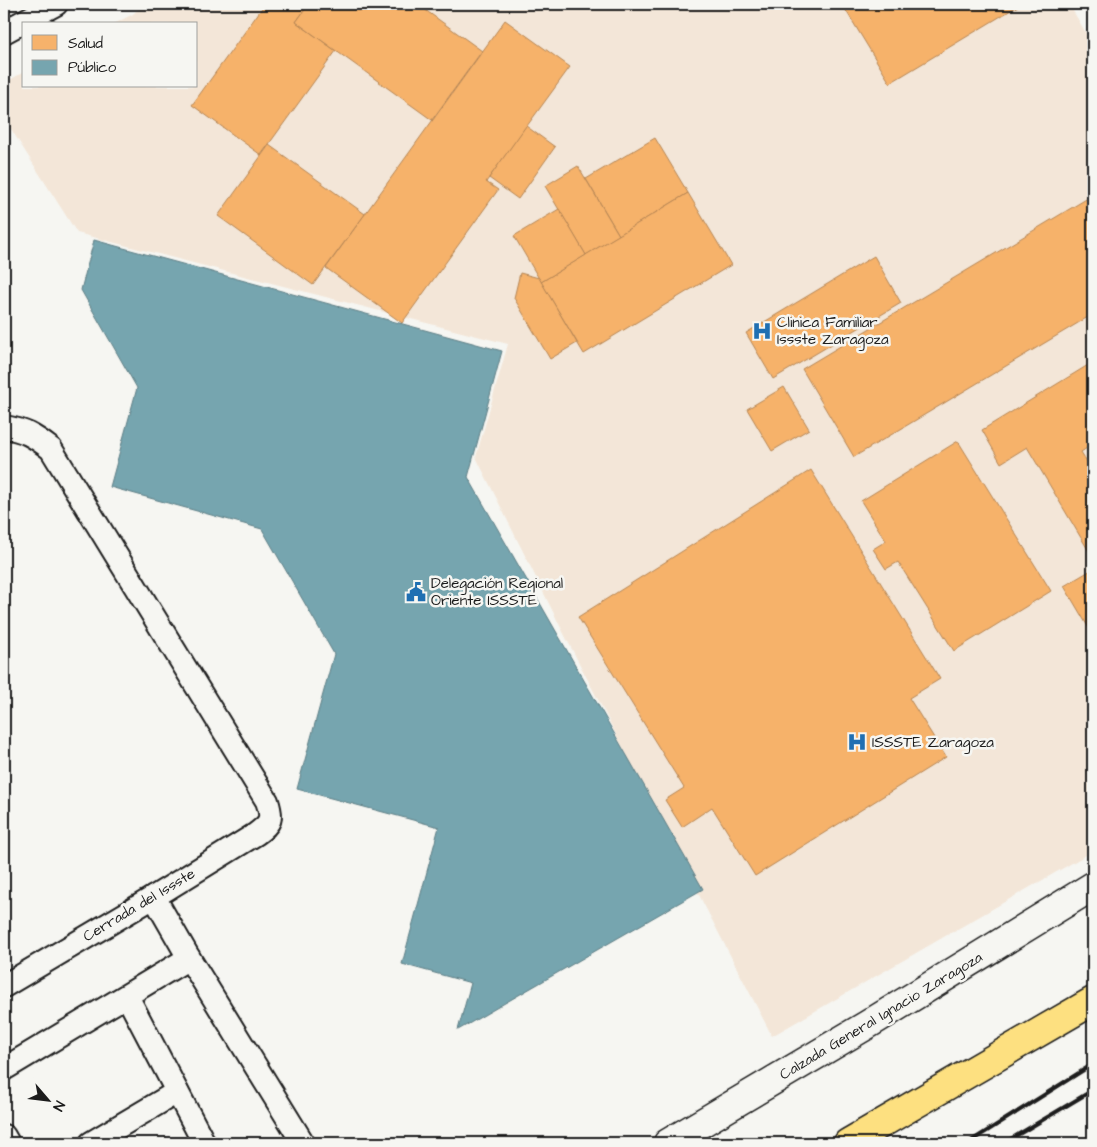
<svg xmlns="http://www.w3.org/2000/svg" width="1097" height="1147" font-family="'Architects Daughter',sans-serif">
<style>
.built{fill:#f3e6d8}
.health{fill:#f6b26b;stroke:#b58553}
.public{fill:#76a5af;stroke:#5b7c83}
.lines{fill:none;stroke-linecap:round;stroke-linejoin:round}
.minor-casing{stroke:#1c1c1c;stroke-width:26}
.secondary-casing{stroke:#1c1c1c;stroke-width:31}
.motorway-casing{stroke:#1c1c1c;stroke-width:31}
.minor{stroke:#f6f6f2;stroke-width:22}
.secondary{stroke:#f6f6f2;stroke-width:28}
.motorway{stroke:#fde080;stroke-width:28}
.rail{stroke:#1c1c1c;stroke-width:4}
.labels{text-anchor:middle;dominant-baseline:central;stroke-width:5;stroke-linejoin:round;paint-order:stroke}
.poi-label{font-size:15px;fill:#1c1c1c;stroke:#f6f6f2;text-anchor:start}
.street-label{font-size:15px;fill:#1c1c1c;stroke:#f6f6f2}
</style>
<rect width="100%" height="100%" fill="#f6f6f2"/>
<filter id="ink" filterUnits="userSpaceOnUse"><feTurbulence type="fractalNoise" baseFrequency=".02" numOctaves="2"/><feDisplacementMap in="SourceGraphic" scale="10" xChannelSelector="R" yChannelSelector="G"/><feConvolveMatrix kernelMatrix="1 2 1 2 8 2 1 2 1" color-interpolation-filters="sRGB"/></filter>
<g filter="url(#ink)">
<!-- built -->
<polygon class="built" points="144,4 1069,4 1093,45 1093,851 772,1036 563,632 476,457 508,344 77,233 4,118 4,83 24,72 24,86 196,86 196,24 114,24 133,14"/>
<!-- health -->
<g class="health">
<polygon points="265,4 309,4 296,22 336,51 261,155 192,105"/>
<polygon points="309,4 417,4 482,51 432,120 296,22"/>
<polygon points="842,4 1021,4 890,83"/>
<polygon points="505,20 570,67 486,182 498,190 402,323 326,268"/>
<polygon points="526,126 555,147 518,199 489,178"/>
<polygon points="655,138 688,193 619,235 586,179"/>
<polygon points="269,145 365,214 313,285 218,216"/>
<polygon points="578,166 619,235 586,255 545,186"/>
<polygon points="688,193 731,265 584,354 541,282"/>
<polygon points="1093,195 1093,314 854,457 802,369"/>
<polygon points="559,209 586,255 541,282 514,236"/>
<polygon points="874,256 901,303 773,379 746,333"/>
<polygon points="520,273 539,278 577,343 550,359 514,298"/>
<polygon points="1093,362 1093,444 1081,452 1093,471 1093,558 1027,447 1001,463 982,430"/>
<polygon points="784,387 809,429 772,451 747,409"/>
<polygon points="958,441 1051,591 954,651 898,562 886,569 873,549 886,541 861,501"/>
<polygon points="811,470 940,679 909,698 946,757 755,876 712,807 682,827 665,800 684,788 578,617"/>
<polygon points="1093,569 1093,629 1090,630 1064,586"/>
</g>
<!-- public -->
<polygon class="public" points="94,240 502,351 468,477 703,889 458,1030 471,983 402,964 439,827 297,789 334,654 262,529 110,487 137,388 81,290"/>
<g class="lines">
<defs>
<g id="minor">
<polyline points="4,32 56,4"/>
<path d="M4,427C25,430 34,436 51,449L267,801C273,819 271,823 256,834L154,897L4,986"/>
<polyline points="154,897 189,958 303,1143"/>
<polyline points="127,996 204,1143"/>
<polyline points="4,1069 189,958"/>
<polyline points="4,1136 8,1143"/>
<polyline points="91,1143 177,1092"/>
</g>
<polyline id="secondary" points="668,1143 867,1025 1093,886"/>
<polyline id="motorway" points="848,1143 1093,1001"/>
</defs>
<!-- minor casing -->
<use href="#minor" class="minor-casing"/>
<!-- secondary casing -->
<use href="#secondary" class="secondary-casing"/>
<!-- motorway casing -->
<use href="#motorway" class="motorway-casing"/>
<!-- minor -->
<use href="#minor" class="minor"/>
<!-- secondary -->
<use href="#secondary" class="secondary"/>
<!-- motorway -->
<use href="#motorway" class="motorway"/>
<!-- rail -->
<g class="rail">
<polyline points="968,1143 1093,1064"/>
<polyline points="1004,1143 1093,1090"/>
</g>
</g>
</g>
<!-- icons -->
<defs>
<symbol id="hospital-bare" viewBox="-9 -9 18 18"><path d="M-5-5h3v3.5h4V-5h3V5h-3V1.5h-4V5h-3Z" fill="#1f6fb2" stroke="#f6f6f2" stroke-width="2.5" paint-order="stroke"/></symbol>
<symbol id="civic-bare" viewBox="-9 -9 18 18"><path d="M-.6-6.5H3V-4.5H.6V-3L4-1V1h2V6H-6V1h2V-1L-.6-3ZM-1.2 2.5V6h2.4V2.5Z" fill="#1f6fb2" stroke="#f6f6f2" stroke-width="2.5" paint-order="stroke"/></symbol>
</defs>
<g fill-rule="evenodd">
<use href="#hospital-bare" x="748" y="317" width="28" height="28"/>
<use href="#civic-bare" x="402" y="578" width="28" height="28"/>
<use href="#hospital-bare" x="843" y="728" width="28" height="28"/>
</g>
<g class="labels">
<!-- poi labels -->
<g class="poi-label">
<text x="777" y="322">Clinica Familiar<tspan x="777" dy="17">Issste Zaragoza</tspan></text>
<text x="431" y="583">Delegación Regional<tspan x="431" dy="17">Oriente ISSSTE</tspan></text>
<text x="872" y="742">ISSSTE Zaragoza</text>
</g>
<!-- street labels -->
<g class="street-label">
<text transform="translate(139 905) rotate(-31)">Cerrada del Issste</text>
<text transform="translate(881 1016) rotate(-31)">Calzada General Ignacio Zaragoza</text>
</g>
</g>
<!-- margin -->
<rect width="1097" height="1147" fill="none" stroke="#f6f6f2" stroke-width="20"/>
<rect x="10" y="10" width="1077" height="1127" fill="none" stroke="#1c1c1c" stroke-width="2" filter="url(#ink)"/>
<!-- legend -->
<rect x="22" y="22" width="175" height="65" fill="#f6f6f2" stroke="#9f9f9c"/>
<rect x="32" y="35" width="25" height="15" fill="#f6b26b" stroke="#9f9f9c"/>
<text x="68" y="48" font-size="15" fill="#1c1c1c">Salud</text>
<rect x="32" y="60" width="25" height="15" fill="#76a5af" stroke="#9f9f9c"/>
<text x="68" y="72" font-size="15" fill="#1c1c1c">Público</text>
<!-- north arrow -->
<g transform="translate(48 1100) rotate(118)" stroke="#f6f6f2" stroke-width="4" paint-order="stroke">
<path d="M0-4L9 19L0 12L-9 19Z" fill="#1c1c1c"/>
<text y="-8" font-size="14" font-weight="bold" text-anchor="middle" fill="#1c1c1c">N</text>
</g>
</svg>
